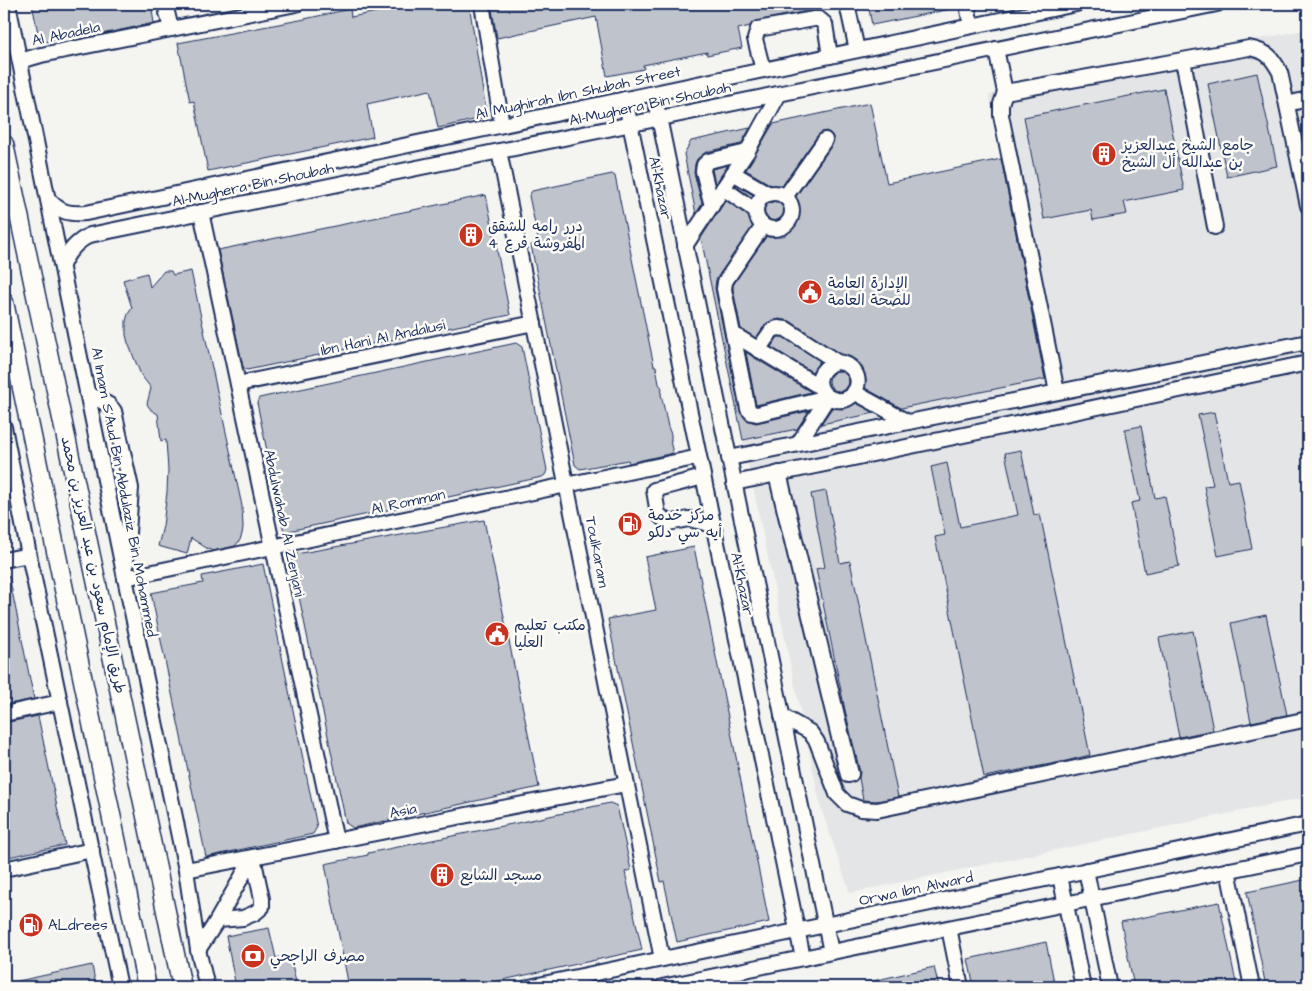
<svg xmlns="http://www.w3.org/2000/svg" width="1312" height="991" font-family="'Architects Daughter','Playpen Sans Arabic',sans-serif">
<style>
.built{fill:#e4e5e6}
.building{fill:#bfc3cc;stroke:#1b2f5e}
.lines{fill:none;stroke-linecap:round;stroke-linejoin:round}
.minor-casing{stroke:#1b2f5e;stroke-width:18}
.major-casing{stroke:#1b2f5e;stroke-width:21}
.minor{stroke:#fdfcf7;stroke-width:14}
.major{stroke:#fdfcf7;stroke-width:18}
.labels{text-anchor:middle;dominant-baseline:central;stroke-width:5;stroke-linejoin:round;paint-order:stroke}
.street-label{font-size:15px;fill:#1b2f5e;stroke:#fdfcf7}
.poi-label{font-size:15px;fill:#1b2f5e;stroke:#fdfcf7;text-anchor:start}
</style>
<rect width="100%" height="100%" fill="#f4f4f1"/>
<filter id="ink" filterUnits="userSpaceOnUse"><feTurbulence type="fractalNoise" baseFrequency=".02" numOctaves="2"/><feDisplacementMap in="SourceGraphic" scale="10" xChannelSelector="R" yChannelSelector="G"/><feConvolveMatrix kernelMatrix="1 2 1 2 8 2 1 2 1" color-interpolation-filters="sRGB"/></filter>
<g filter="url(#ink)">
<!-- built -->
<polygon class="built" points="1308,29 1308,797 850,893 821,808 743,440 1045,379 989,95"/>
<!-- building -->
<g class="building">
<polygon points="32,4 151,4 154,23 102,34 101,29 40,43"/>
<polygon points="418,4 469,4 487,117 438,128 430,90 367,104 373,137 208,171 194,101 190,102 178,43 300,20 350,9 351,17"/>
<polygon points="491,4 831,4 832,8 821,11 812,10 756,21 753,22 750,26 738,29 742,48 707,55 707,52 643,65 644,69 607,76 596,17 497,38"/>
<polygon points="868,4 950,4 951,9 872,25"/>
<polygon points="1257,73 1277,166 1227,177 1208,84"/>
<polygon points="1164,89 1184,190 1124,202 1127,214 1093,220 1091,210 1044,219 1024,117"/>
<polygon points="870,103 887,183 1001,159 1045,379 901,408 865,388 866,381 865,374 862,367 857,361 851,357 840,354 790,321 779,319 769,322 765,325 756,338 741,329 733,289 733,285 770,231 772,226 771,223 768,219 761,218 765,211 764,208 761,204 735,186 736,185 765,202 768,203 773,202 777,198 780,204 785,206 789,205 792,202 832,145 834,141 833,137 830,133 826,131 822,132 818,135 777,193 773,186 746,170 773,124"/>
<polygon points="750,128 741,144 706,152 697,159 695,164 694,173 702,204 696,214 684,154 691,141"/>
<polygon points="728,165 716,183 715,184 712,169"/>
<polygon points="612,174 615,176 654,366 656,366 659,384 662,388 661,394 664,408 668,427 671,434 671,441 670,441 673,453 629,463 628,460 580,469 575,465 531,245 539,243 529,196 532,191"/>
<polygon points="486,195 510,315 247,370 243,367 218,250"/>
<polygon points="726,200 751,218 758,219 721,272 716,280 715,288 740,411 746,420 756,423 809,411 797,429 743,440 701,238"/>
<polygon points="164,271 171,271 173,275 191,271 242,506 243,527 242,534 240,540 235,546 213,551 208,549 191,538 187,554 158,546 163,526 167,492 168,470 166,440 161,441 158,414 151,410 147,404 151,388 141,375 128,343 126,335 126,321 128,314 132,308 123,280 147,273 150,287"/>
<polygon points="778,337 783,337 820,361 812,372 771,347"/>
<polygon points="516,343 522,347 547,470 545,475 542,477 284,532 257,403 259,398"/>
<polygon points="746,352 753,357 811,392 756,405"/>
<circle cx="839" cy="381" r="10"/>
<polygon points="856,403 875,413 821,424 832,408 843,409 850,407"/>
<polygon points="1214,412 1228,482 1239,480 1252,549 1218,556 1204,486 1213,485 1198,415"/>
<polygon points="1141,426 1155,498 1165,496 1179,566 1145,573 1131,503 1140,501 1125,429"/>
<polygon points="1021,450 1034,515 1040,514 1090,755 1066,761 984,777 935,537 945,535 931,467 947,463 960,527 1018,515 1005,453"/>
<polygon points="826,491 840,563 850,561 898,797 876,801 863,800 859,778 860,772 845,710 816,569 825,567 811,494"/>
<polygon points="484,520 539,787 353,828 346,823 291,558 296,554"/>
<polygon points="694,547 769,922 677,942 664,881 661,882 650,827 608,619 656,610 645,557"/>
<polygon points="263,564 317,827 313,834 206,857 151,593 203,583 202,576"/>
<polygon points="9,576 34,699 4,705 4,577"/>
<polygon points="1266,615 1287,715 1251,722 1231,623"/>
<polygon points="1193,631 1213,730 1179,737 1159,638"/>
<polygon points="38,716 65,845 4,858 4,723"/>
<polygon points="610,803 617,806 631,870 625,872 642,950 470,987 349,987 325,864 368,855 368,853 517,823"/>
<polygon points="1308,879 1308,987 1266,987 1247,892"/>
<polygon points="1219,902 1237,987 1134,987 1121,922"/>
<polygon points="269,928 276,958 290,955 297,987 236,987 226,936"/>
<polygon points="1046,942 1055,987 974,987 968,959"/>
<polygon points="92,965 96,987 10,987 9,983"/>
<polygon points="934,967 939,987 865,987 864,983"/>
</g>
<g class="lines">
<defs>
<g id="minor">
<polyline points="8,4 125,578 186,870 198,950 207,987"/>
<polyline points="165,4 171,29"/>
<polyline points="482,4 502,125"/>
<polyline points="847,4 857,50"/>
<polyline points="967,4 971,26"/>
<path d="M996,49L1005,92L1249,48C1268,52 1271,56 1280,72L1308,206"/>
<polyline points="1183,60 1215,227"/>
<polyline points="20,61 41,55 296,4"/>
<polyline points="763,70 755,39 758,29 814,19 819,19 825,24 830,56"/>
<polyline points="1005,92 1001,104 1001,115 1057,392"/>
<polyline points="654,93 831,952"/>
<polyline points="625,99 803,958"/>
<polyline points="1287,104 1308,99"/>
<polyline points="499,151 662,959"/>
<polyline points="733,173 769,194"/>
<polyline points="723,188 756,211"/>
<circle cx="774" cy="211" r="18"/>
<polyline points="785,197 825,140"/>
<path d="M49,200C61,213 69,214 86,213L1076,4"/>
<polyline points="712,206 703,171 704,165 708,161 747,152"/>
<polyline points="201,212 336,841"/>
<polyline points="763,226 728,277 725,282 724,289 748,409 752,413 757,414 828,397"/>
<polyline points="685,246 747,152 779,94"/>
<path d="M62,265C68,251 76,242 90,235L1217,4"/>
<polyline points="733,334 820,387"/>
<path d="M758,350L772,330L778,328L786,329L837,362C852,363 864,378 854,393C845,405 827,401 821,389C815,376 825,365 837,362"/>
<polyline points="238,384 534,323"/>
<polyline points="854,392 908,422"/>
<polyline points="87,393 109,405 114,411 131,488 125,578 699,457"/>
<polyline points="4,427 29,555 120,987"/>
<polyline points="798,444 828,397"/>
<polyline points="729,458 1308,342"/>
<polyline points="776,474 848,775 851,774 779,473"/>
<polyline points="703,477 654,490 658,514 668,523 689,519 713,525"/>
<polyline points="734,483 1308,363"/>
<polyline points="4,560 29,555"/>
<polyline points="4,714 60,702"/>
<polyline points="782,716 810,732 817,742 837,794 847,804 861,809 877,810 1308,719"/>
<polyline points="4,869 92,850"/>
<polyline points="186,870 626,784"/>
<polyline points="1086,870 1110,987"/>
<polyline points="1228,870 1252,987"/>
<polyline points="1060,876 1083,987"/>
<polyline points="215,924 253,857"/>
<polyline points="949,928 961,987"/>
<polyline points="198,950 215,924 219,920 243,918 255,913 262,907 262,899 253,857"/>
<polyline points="529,987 1308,824"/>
<polyline points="662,987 1308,854"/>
</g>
<g id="major">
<polyline points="4,144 182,987"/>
<polyline points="4,302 147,987"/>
</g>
</defs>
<!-- minor casing -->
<use href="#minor" class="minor-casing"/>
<!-- major casing -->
<use href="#major" class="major-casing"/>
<!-- minor -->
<use href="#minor" class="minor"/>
<!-- major -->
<use href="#major" class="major"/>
</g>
</g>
<!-- icons -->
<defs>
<symbol id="building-disc" viewBox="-11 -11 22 22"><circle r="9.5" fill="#c8321e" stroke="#fdfcf7"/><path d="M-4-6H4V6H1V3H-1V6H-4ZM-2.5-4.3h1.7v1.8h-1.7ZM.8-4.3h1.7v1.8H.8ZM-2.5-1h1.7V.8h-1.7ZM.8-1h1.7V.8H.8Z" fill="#fff"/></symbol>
<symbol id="civic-disc" viewBox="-11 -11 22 22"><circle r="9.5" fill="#c8321e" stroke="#fdfcf7"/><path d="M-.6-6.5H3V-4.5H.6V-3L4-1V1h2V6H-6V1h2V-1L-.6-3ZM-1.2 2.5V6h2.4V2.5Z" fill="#fff"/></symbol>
<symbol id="fuel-disc" viewBox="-11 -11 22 22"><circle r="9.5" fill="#c8321e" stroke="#fdfcf7"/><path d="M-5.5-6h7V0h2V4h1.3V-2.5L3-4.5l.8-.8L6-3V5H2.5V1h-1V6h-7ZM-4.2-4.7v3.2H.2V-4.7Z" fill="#fff"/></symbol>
<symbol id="bank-disc" viewBox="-11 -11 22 22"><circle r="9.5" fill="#c8321e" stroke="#fdfcf7"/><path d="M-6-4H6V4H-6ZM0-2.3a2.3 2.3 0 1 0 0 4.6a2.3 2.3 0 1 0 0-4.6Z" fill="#fff"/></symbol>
</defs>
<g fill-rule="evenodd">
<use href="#building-disc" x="1090" y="140" width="28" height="28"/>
<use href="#building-disc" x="457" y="221" width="28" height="28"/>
<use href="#civic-disc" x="796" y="278" width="28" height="28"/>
<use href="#fuel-disc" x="616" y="510" width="28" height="28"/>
<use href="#civic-disc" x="483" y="620" width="28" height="28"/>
<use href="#building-disc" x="428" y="861" width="28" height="28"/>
<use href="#fuel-disc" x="17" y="911" width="28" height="28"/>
<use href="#bank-disc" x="239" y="942" width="28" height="28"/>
</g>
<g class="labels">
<!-- street labels -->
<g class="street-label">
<text transform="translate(66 34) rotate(-12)">Al Abadela</text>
<text transform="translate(578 93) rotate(-12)">Al Mughirah Ibn Shubah Street</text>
<text transform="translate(650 104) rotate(-12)">Al-Mughera Bin Shoubah</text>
<text transform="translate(253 185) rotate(-12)">Al-Mughera Bin Shoubah</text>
<text transform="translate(660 188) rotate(78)">Al-Khazar</text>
<text transform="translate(383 338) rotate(-12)">Ibn Hani Al Andalusi</text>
<text transform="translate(124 492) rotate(79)">Al Imam S'Aud Bin Abdulaziz Bin Mohammed</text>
<text transform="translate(408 502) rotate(-12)">Al Romman</text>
<text transform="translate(284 523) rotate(78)">Abdulwahab Al Zenjani</text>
<text transform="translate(597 552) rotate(79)">Toulkaram</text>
<text transform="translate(93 565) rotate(78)">طريق الإمام سعود بن عبد العزيز بن محمد</text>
<text transform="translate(742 584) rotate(78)">Al-Khazar</text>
<text transform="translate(403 811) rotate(-11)">Asia</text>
<text transform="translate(916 889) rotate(-12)">Orwa Ibn Alward</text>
</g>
<!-- poi labels -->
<g class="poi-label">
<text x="1122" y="145">جامع الشيخ عبدالعزيز<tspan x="1122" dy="17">بن عبدالله أل الشيخ</tspan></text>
<text x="488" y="226">درر رامه للشقق<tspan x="488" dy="17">المفروشة فرع 4</tspan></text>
<text x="828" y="283">الإدارة العامة<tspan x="828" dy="17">للصحة العامة</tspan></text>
<text x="648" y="515">مركز خدمة<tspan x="648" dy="17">أيه سي دلكو</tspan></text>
<text x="514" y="625">مكتب تعليم<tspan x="514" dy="17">العليا</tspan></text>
<text x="460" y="875">مسجد الشايع</text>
<text x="48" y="925">ALdrees</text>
<text x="270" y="956">مصرف الراجحي</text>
</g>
</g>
<!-- margin -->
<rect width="1312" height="991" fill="none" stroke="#fdfcf7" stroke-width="20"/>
<rect x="10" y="10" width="1292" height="971" fill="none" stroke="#1b2f5e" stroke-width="2" filter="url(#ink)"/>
</svg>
